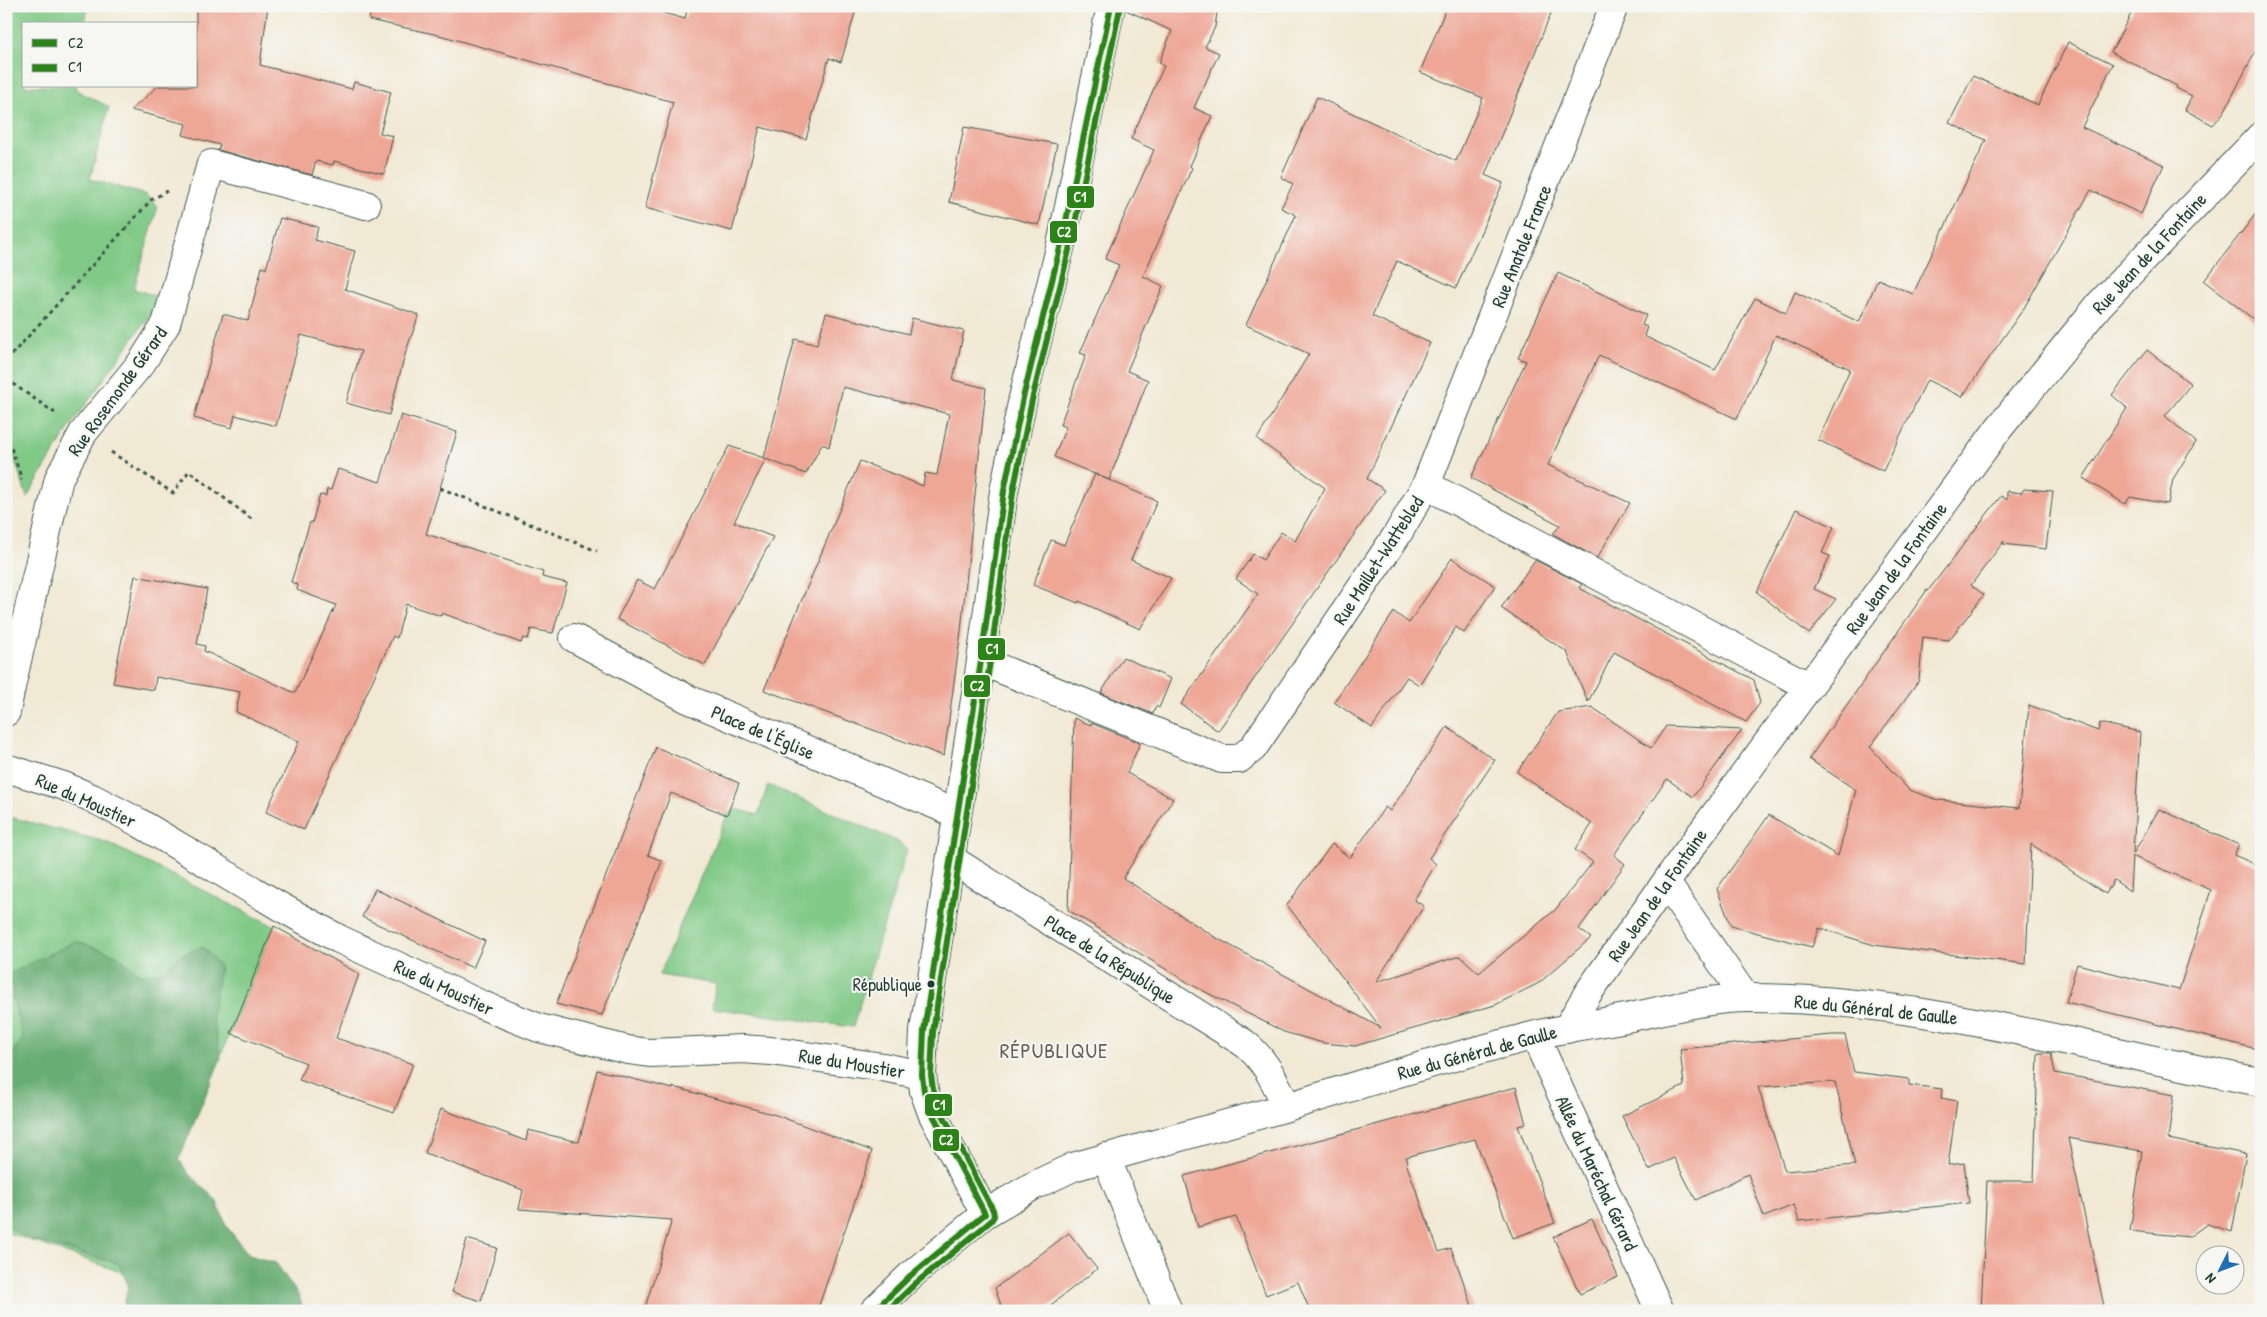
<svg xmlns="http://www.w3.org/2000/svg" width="2267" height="1317" font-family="'Patrick Hand',sans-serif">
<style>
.green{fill:#80c986;stroke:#50835d}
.forest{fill:#68ad73;stroke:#447554}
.building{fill:#eea695;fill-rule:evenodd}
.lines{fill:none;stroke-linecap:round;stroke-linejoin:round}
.minor-casing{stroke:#3e574c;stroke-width:30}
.path{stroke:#3e574c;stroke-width:3;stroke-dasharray:4 4;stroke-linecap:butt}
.minor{stroke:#fff;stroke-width:28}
.bus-1-casing{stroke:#f6f6f2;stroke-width:10}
.bus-2-casing{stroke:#f6f6f2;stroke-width:10}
.bus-1{stroke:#2c8317;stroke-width:6}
.bus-2{stroke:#2c8317;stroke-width:6}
.bus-dot{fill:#1f3d34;stroke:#f6f6f2;stroke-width:2}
.labels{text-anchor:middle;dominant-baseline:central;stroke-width:4;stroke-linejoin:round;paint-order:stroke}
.bus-label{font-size:18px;fill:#1f3d34;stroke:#f6f6f2;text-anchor:end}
.street-label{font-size:19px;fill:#1f3d34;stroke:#f6f6f2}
.quarter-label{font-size:21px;letter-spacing:1px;fill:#676256;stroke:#f6f6f2}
.line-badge{stroke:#f6f6f2;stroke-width:2}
.badge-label{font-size:14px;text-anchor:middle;font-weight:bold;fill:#fff}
</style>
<rect width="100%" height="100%" fill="#f6f6f2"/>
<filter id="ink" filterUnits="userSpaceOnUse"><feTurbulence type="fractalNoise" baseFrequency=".02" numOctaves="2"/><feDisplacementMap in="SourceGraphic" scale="10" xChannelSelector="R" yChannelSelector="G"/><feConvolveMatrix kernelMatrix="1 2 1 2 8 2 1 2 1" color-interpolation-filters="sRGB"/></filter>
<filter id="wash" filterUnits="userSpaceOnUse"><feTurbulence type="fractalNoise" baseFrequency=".0096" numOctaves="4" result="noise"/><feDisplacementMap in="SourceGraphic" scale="20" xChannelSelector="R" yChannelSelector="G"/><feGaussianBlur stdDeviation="1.12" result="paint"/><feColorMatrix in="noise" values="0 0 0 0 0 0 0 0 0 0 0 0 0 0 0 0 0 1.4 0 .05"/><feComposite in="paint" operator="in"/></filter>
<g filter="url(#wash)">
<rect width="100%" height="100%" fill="#f1e9d4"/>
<!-- green -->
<g class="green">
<polygon points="6,6 88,6 85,24 24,24 24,86 76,86 76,90 109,107 90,179 146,195 158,206 134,289 162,298 71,425 27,497 6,434"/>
<polygon points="768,785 897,841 907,849 853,1027 712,1008 716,984 659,975 727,815 736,809 758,815"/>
<polygon points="6,816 106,842 274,926 174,1169 147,1281 6,1232"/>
</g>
<!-- forest -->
<polygon class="forest" points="76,941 117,955 140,975 164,971 181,955 203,947 220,966 212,1015 221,1058 179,1159 188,1173 216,1200 227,1227 249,1255 276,1263 299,1296 304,1311 123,1311 128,1285 119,1264 28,1239 6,1225 6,1062 23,1038 13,999 11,973"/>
<g id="blocks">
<!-- building -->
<g class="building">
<polygon points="196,6 268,6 260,65 352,89 354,82 391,92 380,133 393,136 384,174 334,161 333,165 316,161 312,175 218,150 220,145 183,135 186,124 131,110 158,86 196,86"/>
<polygon points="371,6 638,6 685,19 688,6 857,6 841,62 829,58 806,139 760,127 732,231 645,208 673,102 443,36 369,20"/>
<polygon points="1126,6 1218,6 1215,27 1205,47 1219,53 1194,108 1212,116 1190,166 1192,168 1143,276 1163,286 1127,371 1148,380 1109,480 1054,457 1066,427 1060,425 1086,355 1080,353 1119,265 1105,259 1154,150 1131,139 1164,66 1159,63 1172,31 1126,10"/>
<polygon points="1447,6 1554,6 1485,175 1503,183 1456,288 1397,261 1372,316 1430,343 1367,479 1385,490 1218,731 1181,704 1258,594 1236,579 1253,554 1263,560 1281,532 1295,541 1325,488 1257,439 1309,354 1246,325 1296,215 1281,208 1293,184 1281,177 1317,97 1456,161 1483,98 1420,72"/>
<polygon points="2135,6 2261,6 2261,40 2224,112 2213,125 2185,110 2192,96 2176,88 2177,86 2111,52"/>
<polygon points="2068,42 2113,64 2082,127 2164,165 2141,214 2091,190 2024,308 1962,397 1927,380 1883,471 1818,440 1850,369 1776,335 1737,419 1599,355 1548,465 1630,503 1597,558 1553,534 1560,525 1471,478 1526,361 1518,358 1558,273 1646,315 1642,325 1647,327 1644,336 1715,370 1755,298 1786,313 1795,292 1859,322 1878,279 1913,294 1986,140 1949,123 1973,76 2038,105"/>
<polygon points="964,127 1057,144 1039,225 949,202"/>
<polygon points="2261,207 2261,325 2204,281"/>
<polygon points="280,218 318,227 315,240 355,251 345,289 419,315 406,351 389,415 346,403 361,351 301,335 276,426 235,415 232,428 194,418 223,314 248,321 262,267 266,269"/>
<polygon points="826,313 909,334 912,318 964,331 953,380 986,388 961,631 944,756 764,690 860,461 923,486 925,473 937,475 949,414 843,387 829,447 822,444 806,474 766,459 734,522 773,537 705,665 617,619 637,580 655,589 729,446 764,458 795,339 817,345"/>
<polygon points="2147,350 2191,384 2165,416 2196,442 2173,479 2168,504 2130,497 2125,504 2083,478 2127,408 2112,395"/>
<polygon points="401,415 457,432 426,534 543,572 542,577 567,583 553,633 531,629 528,639 523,638 521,643 442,613 441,616 406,604 397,638 393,636 304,830 266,812 299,741 236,712 240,692 156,677 154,690 113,683 135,576 207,589 197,644 205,646 204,651 295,693 336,605 297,590 298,585 291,582 310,522 312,523 320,495 326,496 327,489 331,490 338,469 380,482"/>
<polygon points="1095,474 1157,501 1131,560 1171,578 1140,629 1079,601 1078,603 1033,585 1051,540 1064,545"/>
<polygon points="2024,489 2053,491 2046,549 2003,544 2004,541 1971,585 1984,595 1949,640 1923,637 1919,680 1870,747 1909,790 1938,800 2019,808 2029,705 2098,731 2100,723 2140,732 2133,854 2159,809 2239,845 2234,855 2261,867 2261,1050 2066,1002 2077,964 2179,990 2211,890 2132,856 2130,891 2114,880 2106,894 2031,844 2026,964 1874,945 1819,928 1812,947 1731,926 1717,889 1769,815 1838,856 1856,790 1809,759 1927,590 1927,592 2001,496 2007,500 2007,491 2021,493"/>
<polygon points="1796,509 1834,527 1822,553 1830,556 1814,589 1836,599 1809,634 1757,592"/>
<polygon points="1452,558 1495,586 1464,633 1456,627 1419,685 1407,677 1372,728 1334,702 1394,612 1409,623"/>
<polygon points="1535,560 1582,584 1579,588 1754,680 1760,703 1746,722 1614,652 1588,702 1567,652 1501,608"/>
<polygon points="1123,657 1171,679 1159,708 1156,706 1153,714 1101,693"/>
<polygon points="1592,707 1651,748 1666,726 1742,730 1693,797 1667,779 1614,855 1625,864 1579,929 1591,938 1539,983 1495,1005 1355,1046 1323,1043 1284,1032 1192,985 1068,910 1074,718 1091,725 1091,723 1140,743 1127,773 1173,799 1123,878 1213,936 1381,1028 1287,905 1332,844 1350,858 1385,807 1390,811 1447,727 1495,760 1429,858 1436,864 1414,900 1424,906 1376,982 1460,956 1479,973 1555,910 1593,862 1575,850 1592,824 1517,772 1558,712"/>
<polygon points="656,747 739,783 727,815 671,793 648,855 662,861 602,1015 556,1004"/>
<polygon points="375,889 485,941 473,968 362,917"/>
<polygon points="274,926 359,974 336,1038 413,1064 394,1113 299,1080 306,1063 231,1033"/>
<path d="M1832,1035H1845L1854,1072L1909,1079V1085L1942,1089L1941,1098L1957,1101L1948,1165L1964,1163L1969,1203L1799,1221L1794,1205L1764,1217L1748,1174L1696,1200L1674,1158L1649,1170L1622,1116L1684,1086L1680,1049ZM1835,1082L1855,1165L1785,1171L1758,1087Z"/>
<polygon points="2038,1053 2051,1053 2055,1073 2174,1095 2168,1139 2246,1154 2232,1232 2207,1224 2189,1237 2130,1231 2142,1151 2068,1138 2105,1311 1981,1311 1987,1181 2034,1181"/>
<polygon points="597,1070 673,1089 673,1087 776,1115 872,1151 817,1311 644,1311 672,1220 519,1209 523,1190 425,1153 441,1109 526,1141 528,1130 579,1142"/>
<polygon points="1516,1087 1526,1124 1518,1126 1555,1223 1513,1238 1475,1139 1406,1157 1408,1162 1406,1163 1439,1252 1451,1248 1474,1311 1310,1311 1298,1282 1266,1295 1236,1217 1198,1227 1184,1176"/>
<polygon points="1592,1219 1618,1277 1580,1294 1553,1237"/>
<polygon points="1069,1233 1097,1269 1043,1311 1003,1311 995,1288"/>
<polygon points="467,1239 497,1248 481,1301 452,1292"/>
</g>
</g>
</g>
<g filter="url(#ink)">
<use href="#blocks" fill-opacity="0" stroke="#3e574c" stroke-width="1"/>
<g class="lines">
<defs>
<g id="minor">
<polyline points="1426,485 1614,6"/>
<polyline points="574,638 688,699 957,814"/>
<polyline points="981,661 1222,759 1239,759 1253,748 1397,535 1426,485 1808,686"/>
<polyline points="6,685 11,687 6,712"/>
<polyline points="11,687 59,478 83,433 142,362 166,324 211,164 366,205"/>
<polyline points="6,768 64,786 92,798 138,822 279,906 339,939 482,1005 539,1028 628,1050 650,1053 742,1049 771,1051 883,1067 922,1075"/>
<path d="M951,859L1244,1043C1266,1060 1275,1082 1287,1107L1073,1167L1033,1186L985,1214"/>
<polyline points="1666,883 1746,998"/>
<polyline points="1567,1029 1588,993 1683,858 1999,428 2100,304 2261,136"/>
<polyline points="1535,1036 1660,1311"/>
<path d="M1287,1107C1369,1081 1450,1057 1532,1036C1563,1028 1595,1024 1626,1018C1666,1010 1708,998 1749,998C1923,998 2091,1050 2261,1082"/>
<polyline points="1106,1157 1168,1311"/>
<polyline points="874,1311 910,1276 985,1214 932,1113 924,1091 922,1075 924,1031 981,661 1004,491 1023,398 1062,240 1111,6"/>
</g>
</defs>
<!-- minor casing -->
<use href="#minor" class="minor-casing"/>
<!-- path -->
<g class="path">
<polyline points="6,361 151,200 167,191"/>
<polyline points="6,379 55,413"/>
<polyline points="6,433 22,480"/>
<polyline points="111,452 173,493 189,471 254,521"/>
<polyline points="6,459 9,445"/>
<polyline points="440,488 597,551"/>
</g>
<!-- minor -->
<use href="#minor" class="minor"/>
<defs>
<polyline id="bus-1" points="874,1311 910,1276 985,1214 932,1113 924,1091 922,1075 924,1031 981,661 1004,491 1023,398 1062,240 1111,6"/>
<polyline id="bus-2" points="887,1311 916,1283 991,1221 994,1216 993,1210 940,1109 933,1089 931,1075 933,1032 990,662 1013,492 1032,400 1071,242 1120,8"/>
</defs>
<!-- bus-1 casing -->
<use href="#bus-1" class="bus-1-casing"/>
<!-- bus-2 casing -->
<use href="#bus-2" class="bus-2-casing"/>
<!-- bus-1 -->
<use href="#bus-1" class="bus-1"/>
<!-- bus-2 -->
<use href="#bus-2" class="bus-2"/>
</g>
</g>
<!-- markers -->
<circle class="bus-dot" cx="931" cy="984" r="4.5"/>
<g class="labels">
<!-- bus labels -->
<g class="bus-label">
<text x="922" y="984">République</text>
</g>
<!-- street labels -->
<g class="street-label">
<text transform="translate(1521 246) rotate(-68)">Rue Anatole France</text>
<text transform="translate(2149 253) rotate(-47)">Rue Jean de la Fontaine</text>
<text transform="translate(117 391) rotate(-54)">Rue Rosemonde Gérard</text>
<text transform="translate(1378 560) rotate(-57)">Rue Maillet-Wattebled</text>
<text transform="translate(1896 568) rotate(-54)">Rue Jean de la Fontaine</text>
<text transform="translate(763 732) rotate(23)">Place de l'Église</text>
<text transform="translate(86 800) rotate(24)">Rue du Moustier</text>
<text transform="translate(1657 895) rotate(-55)">Rue Jean de la Fontaine</text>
<text transform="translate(1110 959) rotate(32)">Place de la République</text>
<text transform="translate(444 987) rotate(25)">Rue du Moustier</text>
<text transform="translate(1876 1009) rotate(6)">Rue du Général de Gaulle</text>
<text transform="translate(1477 1052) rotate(-15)">Rue du Général de Gaulle</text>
<text transform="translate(852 1063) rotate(9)">Rue du Moustier</text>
<text transform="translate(1597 1173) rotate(65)">Allée du Maréchal Gérard</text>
</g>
<!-- quarter labels -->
<g class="quarter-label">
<text x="1054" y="1050">RÉPUBLIQUE</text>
</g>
</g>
<g class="line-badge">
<rect x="1066" y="185" width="29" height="24" rx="5" fill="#2c8317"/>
<rect x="1049" y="220" width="29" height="24" rx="5" fill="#2c8317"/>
<rect x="977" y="637" width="29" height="24" rx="5" fill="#2c8317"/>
<rect x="963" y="674" width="28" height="24" rx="5" fill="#2c8317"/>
<rect x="924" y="1093" width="29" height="24" rx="5" fill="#2c8317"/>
<rect x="932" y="1128" width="28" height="24" rx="5" fill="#2c8317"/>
</g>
<g class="badge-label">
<text x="1080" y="202">C1</text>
<text x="1064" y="237">C2</text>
<text x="992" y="654">C1</text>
<text x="977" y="691">C2</text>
<text x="939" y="1110">C1</text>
<text x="946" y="1145">C2</text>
</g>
<!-- margin -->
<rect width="2267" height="1317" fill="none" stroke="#f6f6f2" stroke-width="25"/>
<!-- legend -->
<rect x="22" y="22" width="175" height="65" fill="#f6f6f2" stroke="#a0aca6"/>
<rect x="32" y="39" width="25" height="8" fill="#2c8317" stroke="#a0aca6"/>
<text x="68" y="48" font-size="15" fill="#1f3d34">C2</text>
<rect x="32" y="64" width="25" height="8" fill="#2c8317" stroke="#a0aca6"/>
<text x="68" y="72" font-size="15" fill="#1f3d34">C1</text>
<!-- north arrow -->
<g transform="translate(2220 1270) rotate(228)"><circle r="24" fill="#f6f6f2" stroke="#a0aca6"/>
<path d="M0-4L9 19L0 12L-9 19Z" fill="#1f6fb2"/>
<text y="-8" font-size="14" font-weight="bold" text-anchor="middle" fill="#1f3d34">N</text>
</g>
</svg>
